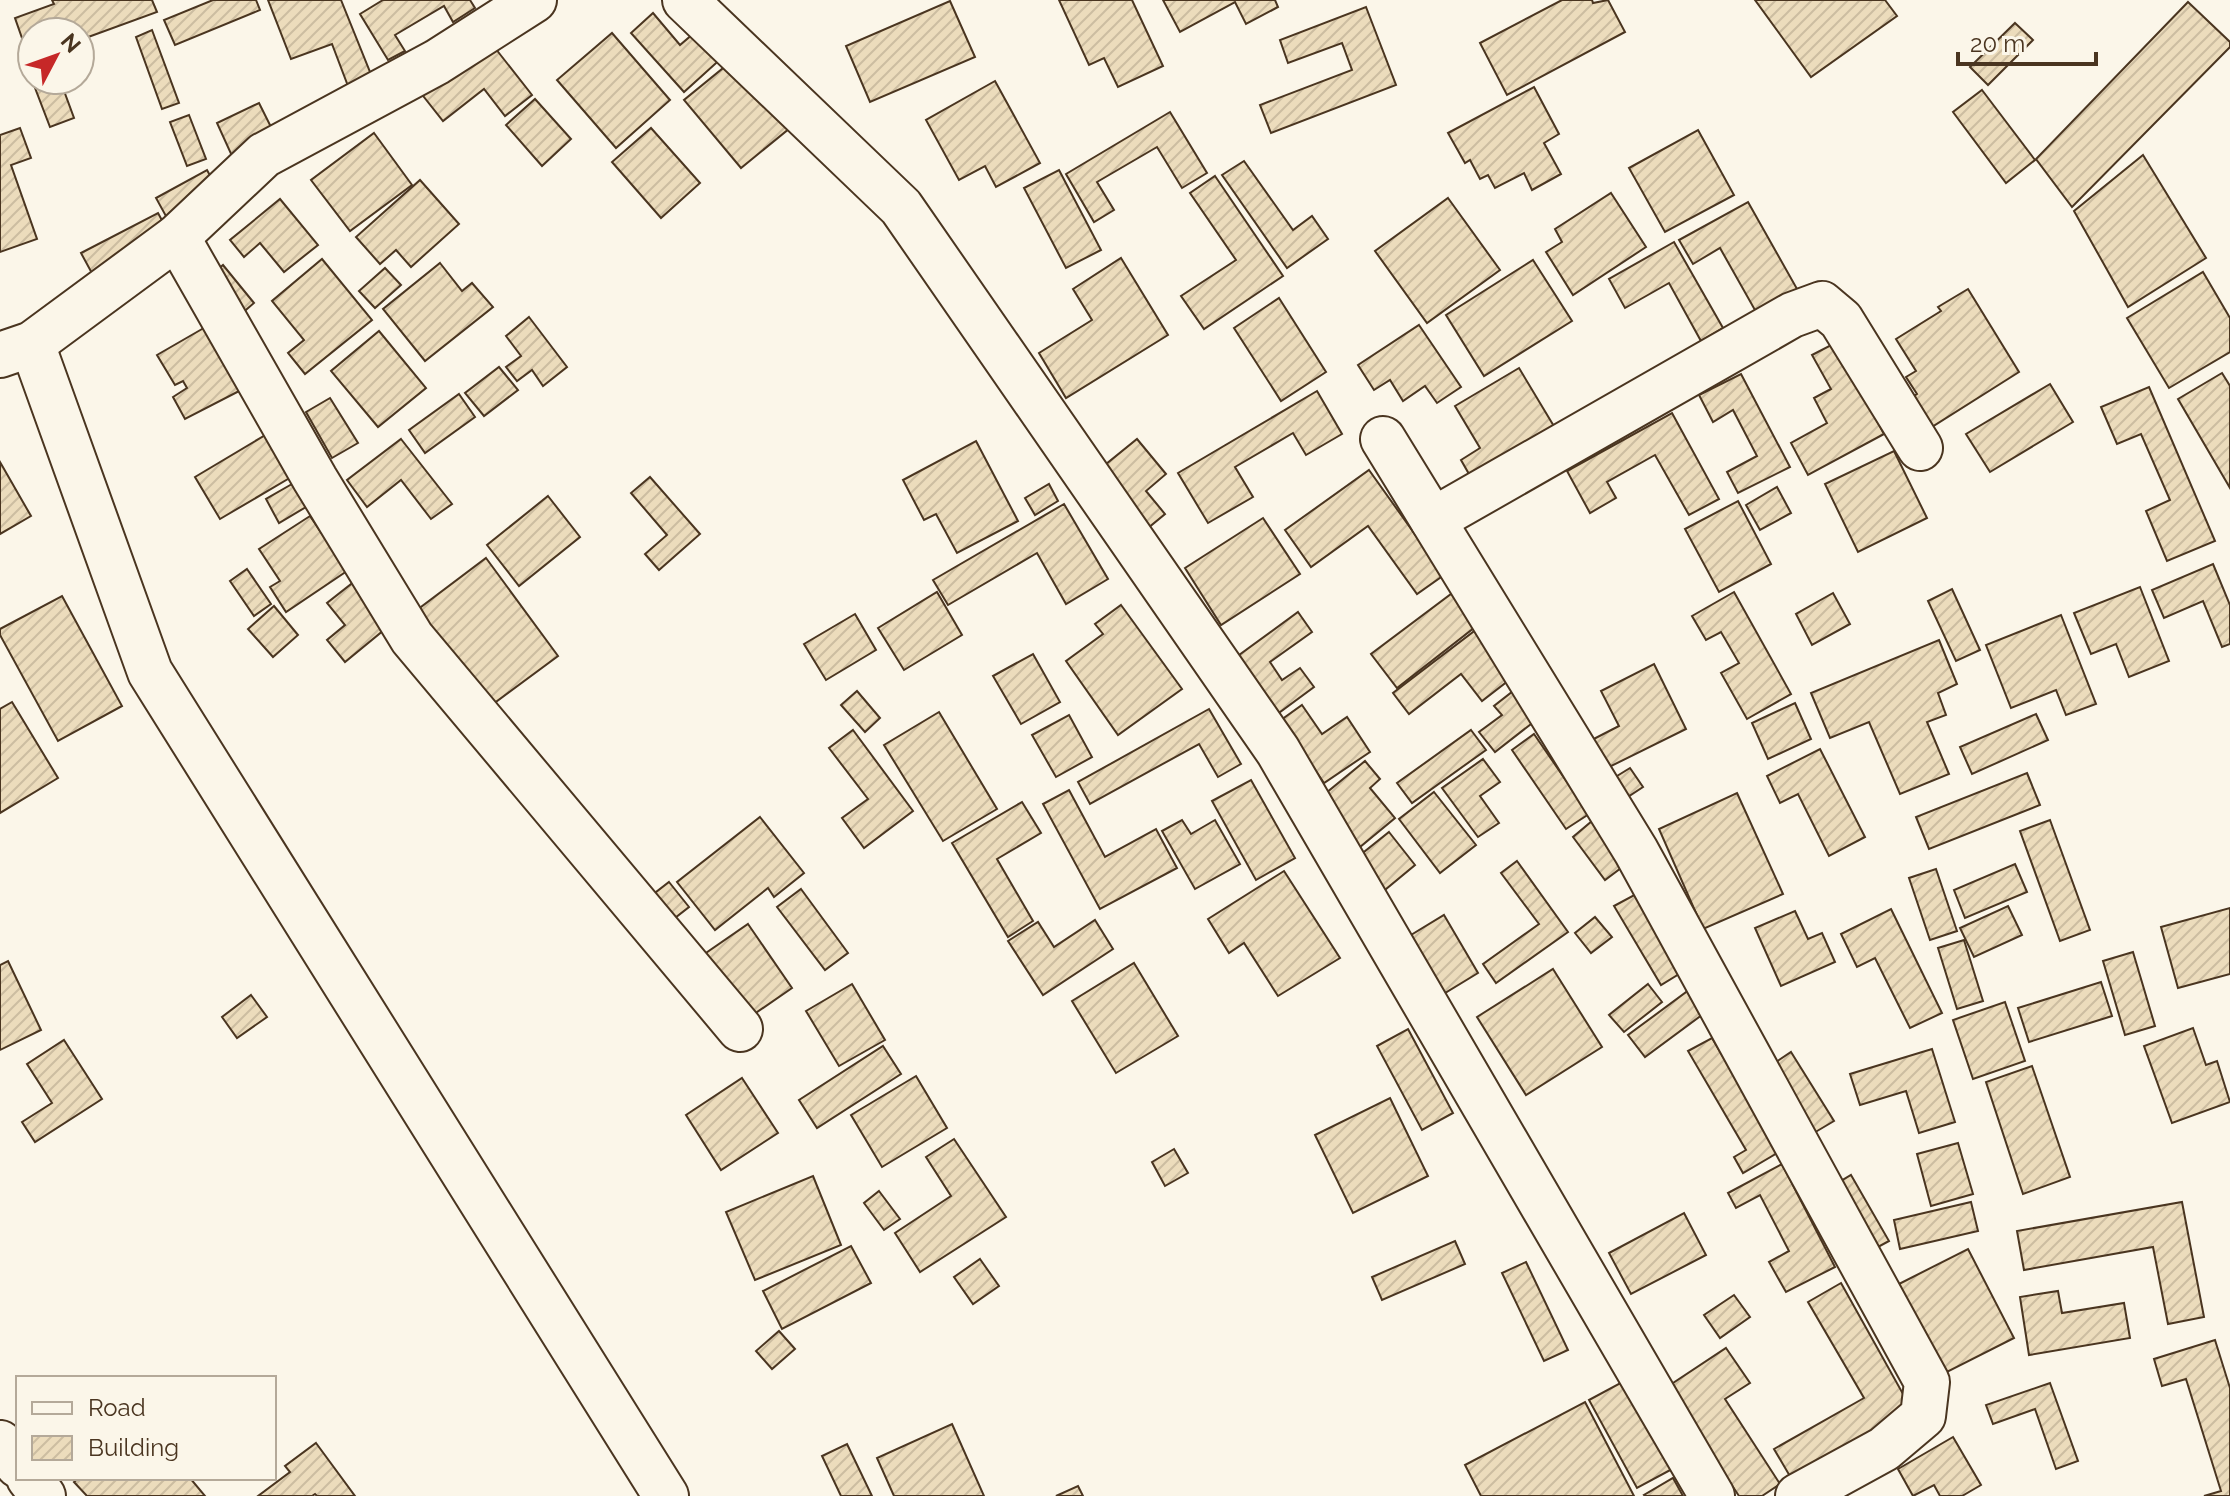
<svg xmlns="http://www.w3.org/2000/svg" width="2230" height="1496" font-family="Raleway,sans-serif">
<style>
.building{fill:url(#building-hatch);stroke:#4a3520;stroke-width:2}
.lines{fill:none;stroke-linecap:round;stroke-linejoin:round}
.minor-casing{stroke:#4a3520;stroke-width:48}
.minor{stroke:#fbf6e9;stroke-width:44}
</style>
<defs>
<pattern id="building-hatch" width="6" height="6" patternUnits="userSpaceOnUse" patternTransform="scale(2)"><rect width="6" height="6" fill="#ecdcbc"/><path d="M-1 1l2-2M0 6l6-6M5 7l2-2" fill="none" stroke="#ccbda1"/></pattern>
</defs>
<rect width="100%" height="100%" fill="#fbf6e9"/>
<!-- building -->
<g class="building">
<polygon points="52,0 152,0 157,12 80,40 80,32 32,32 32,57 29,58 15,18 54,4"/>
<polygon points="213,0 256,0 260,10 175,45 164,20"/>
<polygon points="268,0 341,0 372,77 348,86 332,44 291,59"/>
<polygon points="383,0 470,0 475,8 453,22 444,6 395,35 405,51 388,60 360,14"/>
<polygon points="1059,0 1132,0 1163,66 1118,87 1104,58 1089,65"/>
<polygon points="1163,0 1275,0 1278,7 1246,24 1235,2 1180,32"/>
<polygon points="1562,0 1592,0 1593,3 1608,0 1625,32 1507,95 1480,43"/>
<polygon points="1755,0 1885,0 1897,16 1811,77"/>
<polygon points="950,1 975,57 870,102 846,46"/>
<polygon points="2188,2 2230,42 2230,47 2072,207 2036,159"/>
<polygon points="1366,7 1396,85 1271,133 1260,105 1352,70 1342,43 1288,63 1280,40"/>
<polygon points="653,13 680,45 700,28 725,55 684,92 631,33"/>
<polygon points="2015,23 2033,40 1988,85 1970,67"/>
<polygon points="152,30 179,103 162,109 136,37"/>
<polygon points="612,33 670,100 616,148 557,80"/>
<polygon points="488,39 532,95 505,116 484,89 443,121 420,92"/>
<polygon points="733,60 790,128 741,168 684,100"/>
<polygon points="32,65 32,80 60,80 74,118 50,127 27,67"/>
<polygon points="995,81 1040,163 996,187 985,166 959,180 926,120"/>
<polygon points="1534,87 1559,134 1544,143 1561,174 1532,190 1524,173 1495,188 1488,175 1480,179 1470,160 1465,163 1448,133"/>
<polygon points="1982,90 2035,160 2006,183 1953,112"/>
<polygon points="535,99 571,139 542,166 506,125"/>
<polygon points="259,103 275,135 232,156 217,123"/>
<polygon points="1170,112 1207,173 1182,188 1157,147 1097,182 1114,210 1094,222 1066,174"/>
<polygon points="189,115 206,159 187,166 170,122"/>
<polygon points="20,128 31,158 11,165 37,239 0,252 0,135"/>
<polygon points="651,128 700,183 661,218 612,162"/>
<polygon points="1698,130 1734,195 1665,232 1629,168"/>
<polygon points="374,133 412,185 350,231 311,180"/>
<polygon points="2143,155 2206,258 2128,307 2074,211"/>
<polygon points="1244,161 1293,230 1312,216 1328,239 1287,268 1222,175"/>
<polygon points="207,170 218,190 167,218 156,198"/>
<polygon points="1059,170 1101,250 1066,268 1024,188"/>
<polygon points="1215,176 1283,276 1204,329 1181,296 1236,260 1190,193"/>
<polygon points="420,180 459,224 411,267 396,250 380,264 356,237"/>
<polygon points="1611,193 1646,247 1573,295 1546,252 1562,242 1555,229"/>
<polygon points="1448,198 1500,270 1427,323 1375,251"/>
<polygon points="280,199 318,245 284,272 260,243 244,257 230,240"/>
<polygon points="1748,202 1801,296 1760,319 1720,248 1693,264 1679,240"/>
<polygon points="158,213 171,237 94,277 81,253"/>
<polygon points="1674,242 1723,328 1701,341 1669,283 1625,308 1609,279"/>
<polygon points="1121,258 1168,335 1066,398 1039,353 1092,320 1073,289"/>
<polygon points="322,259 372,320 305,374 288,353 304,340 272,301"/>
<polygon points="1533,260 1572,321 1484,376 1446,315"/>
<polygon points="440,263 462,291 472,283 493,307 425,361 383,309"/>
<polygon points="223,265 254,303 240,315 209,277"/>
<polygon points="385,268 401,285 375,308 359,291"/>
<polygon points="2203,272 2230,318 2230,352 2169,388 2127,318"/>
<polygon points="1968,289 2019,372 1927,430 1908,400 1917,394 1906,377 1916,371 1896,339 1941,311 1938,307"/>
<polygon points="1279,298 1326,372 1281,401 1234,328"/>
<polygon points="529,317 567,367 543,386 532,370 517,381 506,367 521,356 506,336"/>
<polygon points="209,325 245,388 185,419 173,397 187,388 183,381 175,385 157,355"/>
<polygon points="1419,325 1461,387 1437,403 1425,386 1403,401 1390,380 1374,390 1358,365"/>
<polygon points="379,331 426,388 378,427 331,371"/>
<polygon points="1835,343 1884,434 1808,475 1791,443 1827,423 1814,398 1831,389 1812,355"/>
<polygon points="499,367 518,390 484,416 465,393"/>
<polygon points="1519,368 1561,438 1477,488 1461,460 1480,448 1455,406"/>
<polygon points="2222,373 2230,386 2230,488 2178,399"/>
<polygon points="1741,374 1790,467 1738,493 1727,472 1757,456 1733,410 1713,422 1699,395"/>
<polygon points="2050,384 2073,422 1990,472 1966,434"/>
<polygon points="2149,387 2215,541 2167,561 2146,511 2170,500 2141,434 2117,444 2101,407"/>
<polygon points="1317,391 1342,434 1306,455 1293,433 1235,467 1253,497 1208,523 1178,473"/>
<polygon points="459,394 475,417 425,453 409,430"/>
<polygon points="330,398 358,443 332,458 306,412"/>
<polygon points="1672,413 1719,499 1689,515 1655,455 1607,482 1616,498 1590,513 1567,471"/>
<polygon points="267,434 293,476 220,519 195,477"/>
<polygon points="401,439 452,504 431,519 401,480 367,507 347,480"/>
<polygon points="1137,439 1166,474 1146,491 1165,514 1148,528 1100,469"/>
<polygon points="976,441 1018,521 957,553 936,514 924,520 903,480"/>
<polygon points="1894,451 1927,518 1858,552 1825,484"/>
<polygon points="0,462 31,516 0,534"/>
<polygon points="1369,470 1444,575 1417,594 1368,526 1311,567 1285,530"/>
<polygon points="650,477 700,534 659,570 645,554 667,535 631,493"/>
<polygon points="292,484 306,507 279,523 266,499"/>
<polygon points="1049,484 1058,501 1035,515 1025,498"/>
<polygon points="1777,487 1791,513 1760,530 1746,505"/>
<polygon points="548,496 580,537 519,586 487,545"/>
<polygon points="1738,501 1771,564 1719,592 1685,529"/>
<polygon points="1064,504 1108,579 1066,604 1037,553 948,605 933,580"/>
<polygon points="310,516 347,571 286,612 270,587 280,581 259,549"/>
<polygon points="1263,518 1300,574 1221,625 1185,568"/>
<polygon points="486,558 558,656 489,707 417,610"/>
<polygon points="2213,564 2230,605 2230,644 2222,647 2203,601 2164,618 2152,590"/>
<polygon points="247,569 271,604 254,616 230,581"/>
<polygon points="355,581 390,625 345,662 327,640 345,625 327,603"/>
<polygon points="2140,587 2169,661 2129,677 2116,644 2091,654 2074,613"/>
<polygon points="1952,589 1980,650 1956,661 1928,601"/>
<polygon points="1455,591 1479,624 1397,688 1371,654"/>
<polygon points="937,592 962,635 904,670 878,628"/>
<polygon points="1734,592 1791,694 1747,719 1721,673 1739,663 1721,632 1706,640 1692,616"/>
<polygon points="1833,593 1850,624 1812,645 1796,614"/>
<polygon points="62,596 122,706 58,741 0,635 0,629"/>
<polygon points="1121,605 1182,689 1118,735 1066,661 1103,634 1095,624"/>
<polygon points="274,606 298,635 273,657 248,629"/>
<polygon points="1298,612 1312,632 1270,662 1282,680 1300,668 1314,687 1276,715 1235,658"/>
<polygon points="855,614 876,650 826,680 804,644"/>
<polygon points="2061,615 2096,704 2066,715 2056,690 2011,708 1986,645"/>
<polygon points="1477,629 1513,677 1482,701 1461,674 1409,714 1393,693"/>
<polygon points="1939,640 1957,684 1938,693 1946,715 1927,722 1949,774 1900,794 1869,722 1830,738 1811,693"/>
<polygon points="1033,654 1060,702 1021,724 993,676"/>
<polygon points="1654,664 1686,729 1597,773 1582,745 1619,726 1601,691"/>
<polygon points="1517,688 1540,717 1495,752 1479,732 1502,715 1494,706"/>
<polygon points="857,691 880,718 865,732 841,705"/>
<polygon points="12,702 58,778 0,813 0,709"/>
<polygon points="1795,703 1811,739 1768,759 1752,723"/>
<polygon points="1302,705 1322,734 1347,717 1370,752 1324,783 1281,720"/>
<polygon points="1209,709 1241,764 1218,777 1199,744 1090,804 1078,782"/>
<polygon points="939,712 997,809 943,841 884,745"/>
<polygon points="2036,714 2048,740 1972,774 1960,747"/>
<polygon points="1069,715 1092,757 1056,777 1032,735"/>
<polygon points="853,730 913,811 864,848 842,818 868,799 829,748"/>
<polygon points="1471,730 1486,750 1412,803 1397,783"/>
<polygon points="1534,734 1589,814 1566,829 1512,750"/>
<polygon points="1820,749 1865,837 1829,856 1798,794 1780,803 1767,776"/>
<polygon points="1483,759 1500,782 1480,796 1499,823 1478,837 1442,788"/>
<polygon points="1365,761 1380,779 1370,788 1395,818 1360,847 1320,798"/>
<polygon points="1630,768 1643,787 1617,804 1604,784"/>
<polygon points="2027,773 2040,805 1929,849 1916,817"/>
<polygon points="1251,780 1295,858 1256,880 1212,801"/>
<polygon points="1069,790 1105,857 1156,829 1177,868 1100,909 1043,804"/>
<polygon points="1434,792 1476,845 1440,873 1399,819"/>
<polygon points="1737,793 1783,894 1703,929 1659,829"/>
<polygon points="1022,802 1041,833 997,859 1033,921 1008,937 952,843"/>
<polygon points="760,817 804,873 774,897 768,888 715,930 677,882"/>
<polygon points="1182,820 1191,834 1215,820 1240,864 1195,889 1162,831"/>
<polygon points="2050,820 2090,930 2060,941 2020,831"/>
<polygon points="1592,821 1625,865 1605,880 1573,837"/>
<polygon points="1389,832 1415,865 1380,894 1354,860"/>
<polygon points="1517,861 1568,932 1496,983 1483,964 1539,924 1501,873"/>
<polygon points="2015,864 2027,892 1965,918 1954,890"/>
<polygon points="1936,869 1957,931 1930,940 1909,878"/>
<polygon points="1284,871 1340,958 1278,996 1244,943 1229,953 1208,919"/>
<polygon points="669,882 689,907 671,921 651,896"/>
<polygon points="801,889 848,953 825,970 777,907"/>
<polygon points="1638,893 1684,971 1661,985 1614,906"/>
<polygon points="2008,906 2022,935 1974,957 1960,928"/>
<polygon points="2230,908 2230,974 2178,988 2161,927"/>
<polygon points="1891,909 1942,1013 1910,1028 1875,958 1857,967 1841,934"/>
<polygon points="1795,911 1808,939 1822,933 1835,962 1781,986 1755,928"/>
<polygon points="1444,915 1478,973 1440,996 1406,938"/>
<polygon points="1595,917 1612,937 1591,953 1575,933"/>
<polygon points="1095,920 1113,949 1043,995 1008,941 1038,922 1054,947"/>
<polygon points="748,924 792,988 747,1019 703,955"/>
<polygon points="1964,940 1983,1001 1957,1009 1938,948"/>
<polygon points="2133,952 2155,1026 2125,1035 2103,961"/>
<polygon points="8,961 41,1030 0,1050 0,965"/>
<polygon points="1134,963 1178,1036 1116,1073 1072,1001"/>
<polygon points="1553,969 1602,1047 1526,1095 1477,1017"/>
<polygon points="2101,982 2112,1016 2029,1042 2018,1008"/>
<polygon points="852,984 885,1040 839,1066 806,1011"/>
<polygon points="1648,984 1662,1002 1624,1032 1609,1015"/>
<polygon points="1693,987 1710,1009 1645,1057 1628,1035"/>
<polygon points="251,995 267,1017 237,1038 222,1017"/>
<polygon points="2005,1002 2025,1061 1973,1079 1953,1020"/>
<polygon points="2193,1028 2206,1065 2217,1061 2230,1102 2172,1123 2144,1046"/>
<polygon points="1408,1029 1453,1113 1422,1130 1377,1046"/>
<polygon points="1712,1038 1779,1152 1743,1173 1734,1157 1746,1150 1688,1051"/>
<polygon points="64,1040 102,1099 35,1142 22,1122 52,1103 27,1064"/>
<polygon points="883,1046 901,1074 817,1128 799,1100"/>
<polygon points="1932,1049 1955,1122 1919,1133 1906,1091 1860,1105 1850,1074"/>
<polygon points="1791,1052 1834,1121 1807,1137 1764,1070"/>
<polygon points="2032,1066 2070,1177 2023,1194 1986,1082"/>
<polygon points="916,1076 947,1128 882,1167 851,1115"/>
<polygon points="742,1078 778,1133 721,1170 686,1115"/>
<polygon points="1390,1098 1428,1176 1353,1213 1315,1135"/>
<polygon points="954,1139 1006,1217 920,1272 895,1233 951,1196 926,1157"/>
<polygon points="1958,1143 1973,1194 1931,1206 1917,1154"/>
<polygon points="1174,1149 1188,1173 1165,1186 1152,1162"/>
<polygon points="1782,1164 1835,1267 1786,1292 1769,1262 1789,1251 1760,1195 1736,1208 1728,1193"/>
<polygon points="1851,1175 1889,1241 1867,1253 1829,1188"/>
<polygon points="813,1176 841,1245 755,1280 726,1212"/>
<polygon points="879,1191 900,1219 884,1230 864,1203"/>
<polygon points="1971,1202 1978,1231 1900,1249 1894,1220"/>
<polygon points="2182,1202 2204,1317 2168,1324 2153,1247 2024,1270 2017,1231"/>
<polygon points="1684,1213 1706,1255 1631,1294 1609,1253"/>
<polygon points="1455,1241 1465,1264 1382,1300 1372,1277"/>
<polygon points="851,1246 871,1283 782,1329 763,1291"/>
<polygon points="1968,1249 2014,1338 1941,1375 1895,1286"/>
<polygon points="980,1259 999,1286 973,1304 954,1277"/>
<polygon points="1526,1262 1568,1350 1544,1361 1502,1273"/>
<polygon points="1841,1283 1912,1410 1791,1478 1774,1449 1864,1398 1808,1302"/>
<polygon points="2058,1291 2062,1313 2124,1303 2130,1338 2029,1355 2020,1297"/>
<polygon points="1734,1295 1750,1317 1720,1338 1704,1315"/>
<polygon points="779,1331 795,1349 772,1369 756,1351"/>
<polygon points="2215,1340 2230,1388 2230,1496 2204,1496 2221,1491 2186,1379 2162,1386 2154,1359"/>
<polygon points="1726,1348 1750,1383 1725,1399 1780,1484 1762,1496 1739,1496 1667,1387"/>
<polygon points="1626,1380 1674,1468 1637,1488 1589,1400"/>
<polygon points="2050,1383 2078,1461 2056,1469 2035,1409 1993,1424 1986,1405"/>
<polygon points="1585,1402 1634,1496 1481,1496 1465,1465"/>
<polygon points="952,1424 984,1496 894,1496 877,1458"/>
<polygon points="1953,1437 1981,1485 1962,1496 1940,1496 1934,1485 1913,1496 1898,1469"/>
<polygon points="316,1443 355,1496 317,1496 315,1494 312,1496 258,1496 290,1472 285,1466"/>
<polygon points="847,1444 872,1496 841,1496 822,1456"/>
<polygon points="79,1478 190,1478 205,1496 87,1496 74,1482"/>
<polygon points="1673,1478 1683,1496 1645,1496 1644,1495"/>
<polygon points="1078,1486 1083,1496 1056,1496"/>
</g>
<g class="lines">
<defs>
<g id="minor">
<polyline points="685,0 901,207 1278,751 1712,1496"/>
<polyline points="177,237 315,479 412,638 740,1029"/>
<polyline points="32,344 150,672 666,1496"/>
<polyline points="0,355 32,344 177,237 264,155 437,62 534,0"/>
<polyline points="1383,439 1636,851 1927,1382 1923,1416 1884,1449 1798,1496"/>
<polyline points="1433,520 1792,315 1822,304 1841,320 1920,448"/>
<polyline points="0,1443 18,1465"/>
<polyline points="29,1478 43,1496"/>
</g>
</defs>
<!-- minor casing -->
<use href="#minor" class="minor-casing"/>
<!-- minor -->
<use href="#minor" class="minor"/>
</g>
<!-- legend -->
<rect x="16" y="1376" width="260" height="104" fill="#fbf6e9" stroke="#b4a999" stroke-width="2"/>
<rect x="32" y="1402" width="40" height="12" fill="#fbf6e9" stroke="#b4a999" stroke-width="2"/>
<text x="88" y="1416" font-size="24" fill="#4a3520">Road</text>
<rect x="32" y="1436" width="40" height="24" fill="url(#building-hatch)" stroke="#b4a999" stroke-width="2"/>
<text x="88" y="1456" font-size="24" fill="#4a3520">Building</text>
<!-- north arrow -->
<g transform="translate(56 56) rotate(49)"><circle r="38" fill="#fbf6e9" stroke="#b4a999" stroke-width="2"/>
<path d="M0-6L14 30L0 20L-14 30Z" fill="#c62828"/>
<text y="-12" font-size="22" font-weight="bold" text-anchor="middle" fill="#4a3520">N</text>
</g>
<!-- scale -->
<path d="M1958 52v12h138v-12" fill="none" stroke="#4a3520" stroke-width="4"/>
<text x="1970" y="52" font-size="24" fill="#4a3520" stroke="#fbf6e9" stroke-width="6" paint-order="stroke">20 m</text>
</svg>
